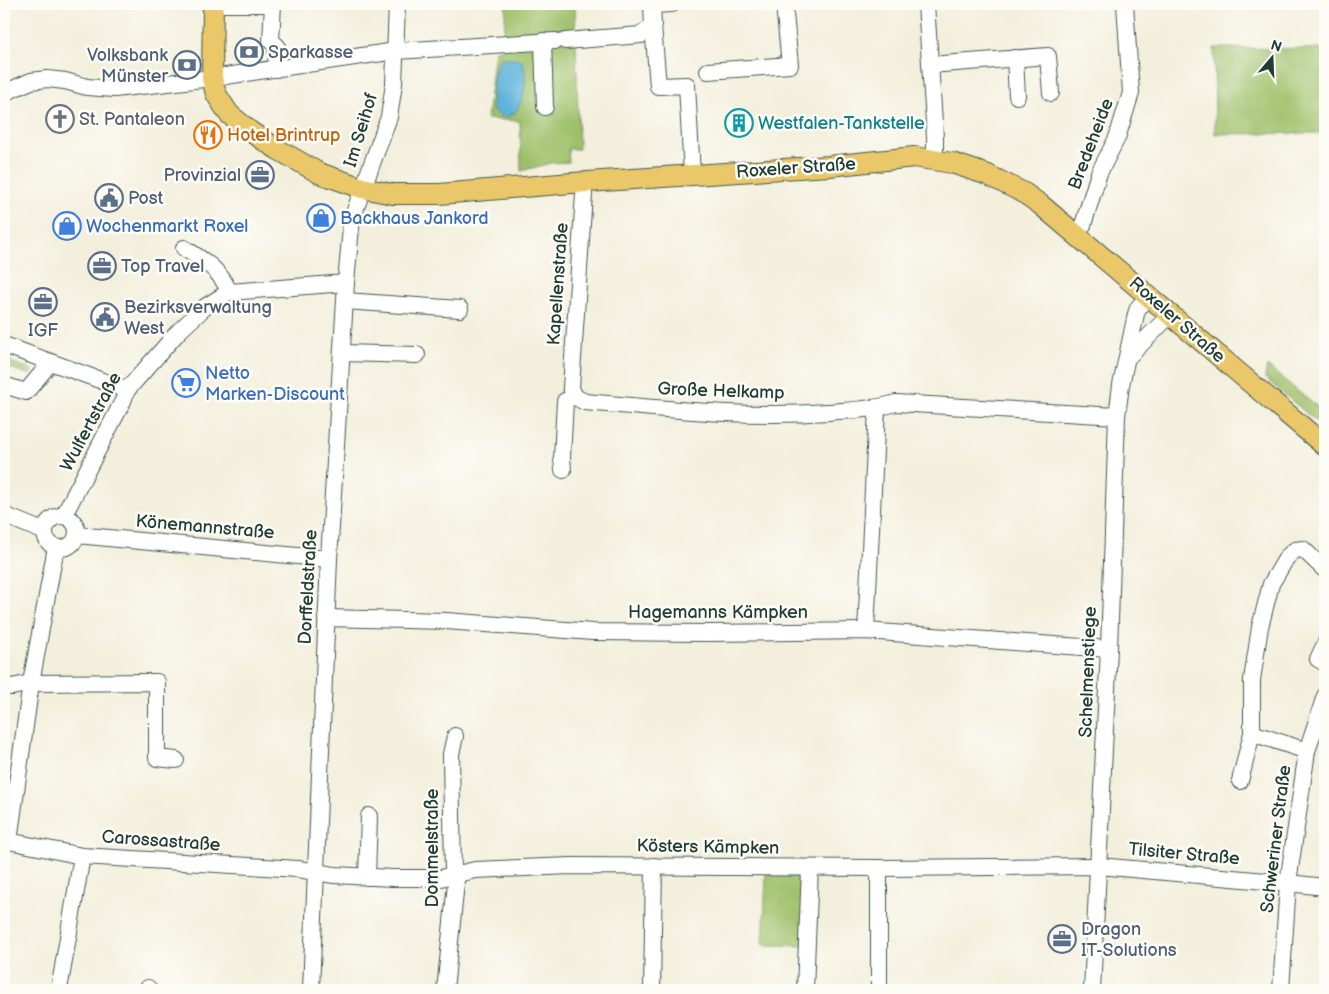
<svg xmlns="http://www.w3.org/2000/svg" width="1329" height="994" font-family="'Balsamiq Sans',sans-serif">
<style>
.green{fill:#9ec069;stroke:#5e7e4e}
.water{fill:#5eb2da;stroke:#3e7887}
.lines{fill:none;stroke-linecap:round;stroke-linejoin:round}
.minor-casing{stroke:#3f584d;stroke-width:18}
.major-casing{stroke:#3f584d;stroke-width:22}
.minor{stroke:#fff;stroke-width:16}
.major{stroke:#eac769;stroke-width:20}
.labels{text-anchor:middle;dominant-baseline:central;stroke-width:5;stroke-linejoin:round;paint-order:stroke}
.service-label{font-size:18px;fill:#4e5e75;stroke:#fdfcf7;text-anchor:start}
.worship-label{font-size:18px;fill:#5b616d;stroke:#fdfcf7;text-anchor:start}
.culture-label{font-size:18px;fill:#0d838f;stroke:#fdfcf7;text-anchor:start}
.street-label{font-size:18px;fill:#1f3d34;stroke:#fdfcf7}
.food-label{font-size:18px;fill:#c56008;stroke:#fdfcf7;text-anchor:start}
.shop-label{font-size:18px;fill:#366cbe;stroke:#fdfcf7;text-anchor:start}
</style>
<rect width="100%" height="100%" fill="#fdfcf7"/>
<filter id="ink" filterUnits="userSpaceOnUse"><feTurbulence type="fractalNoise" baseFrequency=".02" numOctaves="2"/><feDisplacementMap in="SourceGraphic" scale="10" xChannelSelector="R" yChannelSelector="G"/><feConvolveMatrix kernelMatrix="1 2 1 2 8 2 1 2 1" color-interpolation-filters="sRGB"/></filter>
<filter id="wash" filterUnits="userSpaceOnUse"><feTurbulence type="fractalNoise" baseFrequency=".0096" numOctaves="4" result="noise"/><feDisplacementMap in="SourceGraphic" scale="20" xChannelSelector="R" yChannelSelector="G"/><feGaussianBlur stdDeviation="1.12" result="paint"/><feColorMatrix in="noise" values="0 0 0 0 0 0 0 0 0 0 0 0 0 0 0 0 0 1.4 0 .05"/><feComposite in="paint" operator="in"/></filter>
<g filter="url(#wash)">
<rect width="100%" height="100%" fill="#f3efdc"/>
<!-- green -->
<g class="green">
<polygon points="506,4 575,4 579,149 568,149 569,162 551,163 521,171 520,121 487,119 495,50 503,49"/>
<polygon points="1214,48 1325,49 1325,133 1215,134"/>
<polygon points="4,359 32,370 30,375 4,366"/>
<polygon points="1267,366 1325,413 1325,429 1265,378"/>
<polygon points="807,872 804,946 763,945 766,873"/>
</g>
<!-- water -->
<path class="water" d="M501,58L521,60C532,77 520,138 492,109C493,93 491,72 501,58Z"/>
</g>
<g filter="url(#ink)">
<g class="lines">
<defs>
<g id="minor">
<polyline points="211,4 273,4 271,41 277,46 276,69"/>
<polyline points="926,4 935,137 935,159"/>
<polyline points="653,26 658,86 687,85 692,175"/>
<polyline points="543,41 545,107"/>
<polyline points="565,41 641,35 653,26 652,5 672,4"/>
<polyline points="1015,58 1017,96"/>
<polyline points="930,65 1048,56 1051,93"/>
<polyline points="708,71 790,65 784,4"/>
<polyline points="4,93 31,81 47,79 65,81 87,87 114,89 212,78 396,51 555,41"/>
<path d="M583,183L584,194L571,388L575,397L585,402C666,409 747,418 828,412C851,410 873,410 896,403L1117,416"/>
<polyline points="1076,234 1083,225 1099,173 1117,138 1131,93 1125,4"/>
<path d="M184,248C204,261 220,269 229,292"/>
<polyline points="345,301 460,309"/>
<polyline points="4,345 127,390"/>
<polyline points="342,353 417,355"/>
<polyline points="1128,357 1171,314"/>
<polyline points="4,385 26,392 51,362"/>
<polyline points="563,470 562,458 565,401"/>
<polyline points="4,515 45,532"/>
<polyline points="64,515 123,401 127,390 179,331 205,307 229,292 346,283"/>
<circle cx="61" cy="532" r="16"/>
<polyline points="77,535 329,559"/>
<polyline points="326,618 446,621 593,632 707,633 866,631 1109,649"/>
<polyline points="866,631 877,409"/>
<polyline points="1325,644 1318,659 1325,663"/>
<polyline points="4,686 12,687 31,683 157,682 157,758 176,760"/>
<polyline points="1252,733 1307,751"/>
<polyline points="1240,781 1252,733 1252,680 1260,627 1271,584 1287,557 1295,550 1303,549 1325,570"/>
<polyline points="4,840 82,856 298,869 334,875 393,878 441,878 475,870 571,866 879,868 1099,866 1288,883 1325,887"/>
<polyline points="9,841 31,683 56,547"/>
<polyline points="367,877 369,816"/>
<polyline points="59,990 82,856"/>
<polyline points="148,990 148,988"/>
<polyline points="311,990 329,559 346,283 351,227 354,213 389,117 394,84 397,4"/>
<polyline points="445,990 456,883 453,874 451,754 455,736"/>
<polyline points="652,990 654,866"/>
<polyline points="805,990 810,868"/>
<polyline points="879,990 879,868"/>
<polyline points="1092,990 1109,649 1117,416 1121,385 1136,314 1138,308 1149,295"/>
<polyline points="1281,990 1288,883 1307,751 1325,696"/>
</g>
<polyline id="major" points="213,4 212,78 216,94 229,114 251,132 277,149 319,173 362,188 393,194 439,194 572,183 829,166 914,157 952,163 988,175 1024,193 1041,205 1325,446"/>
</defs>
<!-- minor casing -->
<use href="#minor" class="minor-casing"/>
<!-- major casing -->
<use href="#major" class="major-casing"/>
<!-- minor -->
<use href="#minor" class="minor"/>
<!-- major -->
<use href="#major" class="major"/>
</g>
</g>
<!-- icons -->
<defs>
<symbol id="bank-ring" viewBox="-11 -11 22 22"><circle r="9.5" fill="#fdfcf7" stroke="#5c6f8a" stroke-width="1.5"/><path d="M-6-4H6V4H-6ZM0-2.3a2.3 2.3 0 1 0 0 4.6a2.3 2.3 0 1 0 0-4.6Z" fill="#5c6f8a"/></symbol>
<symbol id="church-ring" viewBox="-11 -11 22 22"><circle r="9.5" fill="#fdfcf7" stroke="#6b7280" stroke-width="1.5"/><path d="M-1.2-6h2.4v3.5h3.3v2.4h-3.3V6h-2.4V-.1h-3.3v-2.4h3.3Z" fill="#6b7280"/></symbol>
<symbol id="building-ring" viewBox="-11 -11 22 22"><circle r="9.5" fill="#fdfcf7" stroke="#0f9aa8" stroke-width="1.5"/><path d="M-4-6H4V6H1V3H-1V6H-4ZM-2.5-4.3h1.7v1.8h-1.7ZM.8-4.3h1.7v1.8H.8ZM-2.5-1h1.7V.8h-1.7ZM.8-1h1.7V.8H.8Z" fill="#0f9aa8"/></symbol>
<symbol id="restaurant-ring" viewBox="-11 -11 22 22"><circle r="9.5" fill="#fdfcf7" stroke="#e8710a" stroke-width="1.5"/><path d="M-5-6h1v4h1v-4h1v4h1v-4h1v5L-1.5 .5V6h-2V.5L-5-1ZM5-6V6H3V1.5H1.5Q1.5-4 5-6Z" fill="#e8710a"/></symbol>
<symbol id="office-ring" viewBox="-11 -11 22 22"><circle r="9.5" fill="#fdfcf7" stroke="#5c6f8a" stroke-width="1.5"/><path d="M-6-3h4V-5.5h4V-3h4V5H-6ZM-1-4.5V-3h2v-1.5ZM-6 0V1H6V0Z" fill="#5c6f8a"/></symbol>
<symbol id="civic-ring" viewBox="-11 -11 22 22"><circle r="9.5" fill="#fdfcf7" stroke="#5c6f8a" stroke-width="1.5"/><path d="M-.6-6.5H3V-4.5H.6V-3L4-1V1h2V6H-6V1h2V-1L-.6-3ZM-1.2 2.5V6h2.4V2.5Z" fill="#5c6f8a"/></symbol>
<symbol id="shop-ring" viewBox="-11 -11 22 22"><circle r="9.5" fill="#fdfcf7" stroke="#3f7fe0" stroke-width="1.5"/><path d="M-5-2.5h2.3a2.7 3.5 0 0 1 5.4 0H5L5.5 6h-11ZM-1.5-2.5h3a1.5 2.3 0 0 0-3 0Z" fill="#3f7fe0"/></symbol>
<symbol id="supermarket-ring" viewBox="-11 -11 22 22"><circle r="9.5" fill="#fdfcf7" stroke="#3f7fe0" stroke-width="1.5"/><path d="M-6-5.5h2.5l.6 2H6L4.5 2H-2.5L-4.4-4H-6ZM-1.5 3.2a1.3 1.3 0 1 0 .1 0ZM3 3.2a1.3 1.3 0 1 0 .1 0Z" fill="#3f7fe0"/></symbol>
</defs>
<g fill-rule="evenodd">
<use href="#bank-ring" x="233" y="36" width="32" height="32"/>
<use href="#bank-ring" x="171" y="49" width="32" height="32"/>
<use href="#church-ring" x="44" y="103" width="32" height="32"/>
<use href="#building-ring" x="723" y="107" width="32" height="32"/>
<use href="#restaurant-ring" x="192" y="119" width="32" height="32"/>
<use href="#office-ring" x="244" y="159" width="32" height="32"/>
<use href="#civic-ring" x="93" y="182" width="32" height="32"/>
<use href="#shop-ring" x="305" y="202" width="32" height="32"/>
<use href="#shop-ring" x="51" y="210" width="32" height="32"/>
<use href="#office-ring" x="86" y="250" width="32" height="32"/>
<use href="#office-ring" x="27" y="286" width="32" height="32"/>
<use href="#civic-ring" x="89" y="301" width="32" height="32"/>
<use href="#supermarket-ring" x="170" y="367" width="32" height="32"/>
<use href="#office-ring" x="1046" y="923" width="32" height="32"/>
</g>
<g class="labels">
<!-- service labels -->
<g class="service-label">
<text x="268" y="52">Sparkasse</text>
<text x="168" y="55" text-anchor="end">Volksbank<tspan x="168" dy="21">Münster</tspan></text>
<text x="241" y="175" text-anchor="end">Provinzial</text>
<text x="128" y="198">Post</text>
<text x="121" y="266">Top Travel</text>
<text x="124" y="307">Bezirksverwaltung<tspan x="124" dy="21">West</tspan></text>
<text x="43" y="330" text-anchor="middle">IGF</text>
<text x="1081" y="929">Dragon<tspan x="1081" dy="21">IT-Solutions</tspan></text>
</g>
<!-- worship labels -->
<g class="worship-label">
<text x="79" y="119">St. Pantaleon</text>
</g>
<!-- culture labels -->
<g class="culture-label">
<text x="758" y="123">Westfalen-Tankstelle</text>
</g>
<!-- street labels -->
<g class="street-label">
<text transform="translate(361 130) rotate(-73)">Im Seihof</text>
<text transform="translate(1091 144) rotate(-69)">Bredeheide</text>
<text transform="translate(796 168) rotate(-4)">Roxeler Straße</text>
<text transform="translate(558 284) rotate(-86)">Kapellenstraße</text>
<text transform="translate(1177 320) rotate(41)">Roxeler Straße</text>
<text transform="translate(721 391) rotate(2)">Große Helkamp</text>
<text transform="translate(91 422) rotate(-62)">Wulfertstraße</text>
<text transform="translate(205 527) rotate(5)">Könemannstraße</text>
<text transform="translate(308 587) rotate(-87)">Dorffeldstraße</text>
<text x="718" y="612">Hagemanns Kämpken</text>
<text transform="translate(1088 672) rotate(-88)">Schelmenstiege</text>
<text transform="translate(1276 839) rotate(-83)">Schweriner Straße</text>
<text transform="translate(161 841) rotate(4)">Carossastraße</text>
<text transform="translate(708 847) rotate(1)">Kösters Kämpken</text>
<text transform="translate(432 848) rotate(-90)">Dommelstraße</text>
<text transform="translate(1184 854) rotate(5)">Tilsiter Straße</text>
</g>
<!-- food labels -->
<g class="food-label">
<text x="227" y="135">Hotel Brintrup</text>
</g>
<!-- shop labels -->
<g class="shop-label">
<text x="340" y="218">Backhaus Jankord</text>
<text x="86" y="226">Wochenmarkt Roxel</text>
<text x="205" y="373">Netto<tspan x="205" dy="21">Marken-Discount</tspan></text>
</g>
</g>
<!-- margin -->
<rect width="1329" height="994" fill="none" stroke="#fdfcf7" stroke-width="20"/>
<!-- north arrow -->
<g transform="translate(1272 58) rotate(19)" stroke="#fdfcf7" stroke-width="4" paint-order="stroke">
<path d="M0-4L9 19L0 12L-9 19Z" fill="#1f3d34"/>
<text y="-8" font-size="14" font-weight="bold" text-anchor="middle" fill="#1f3d34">N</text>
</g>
</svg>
